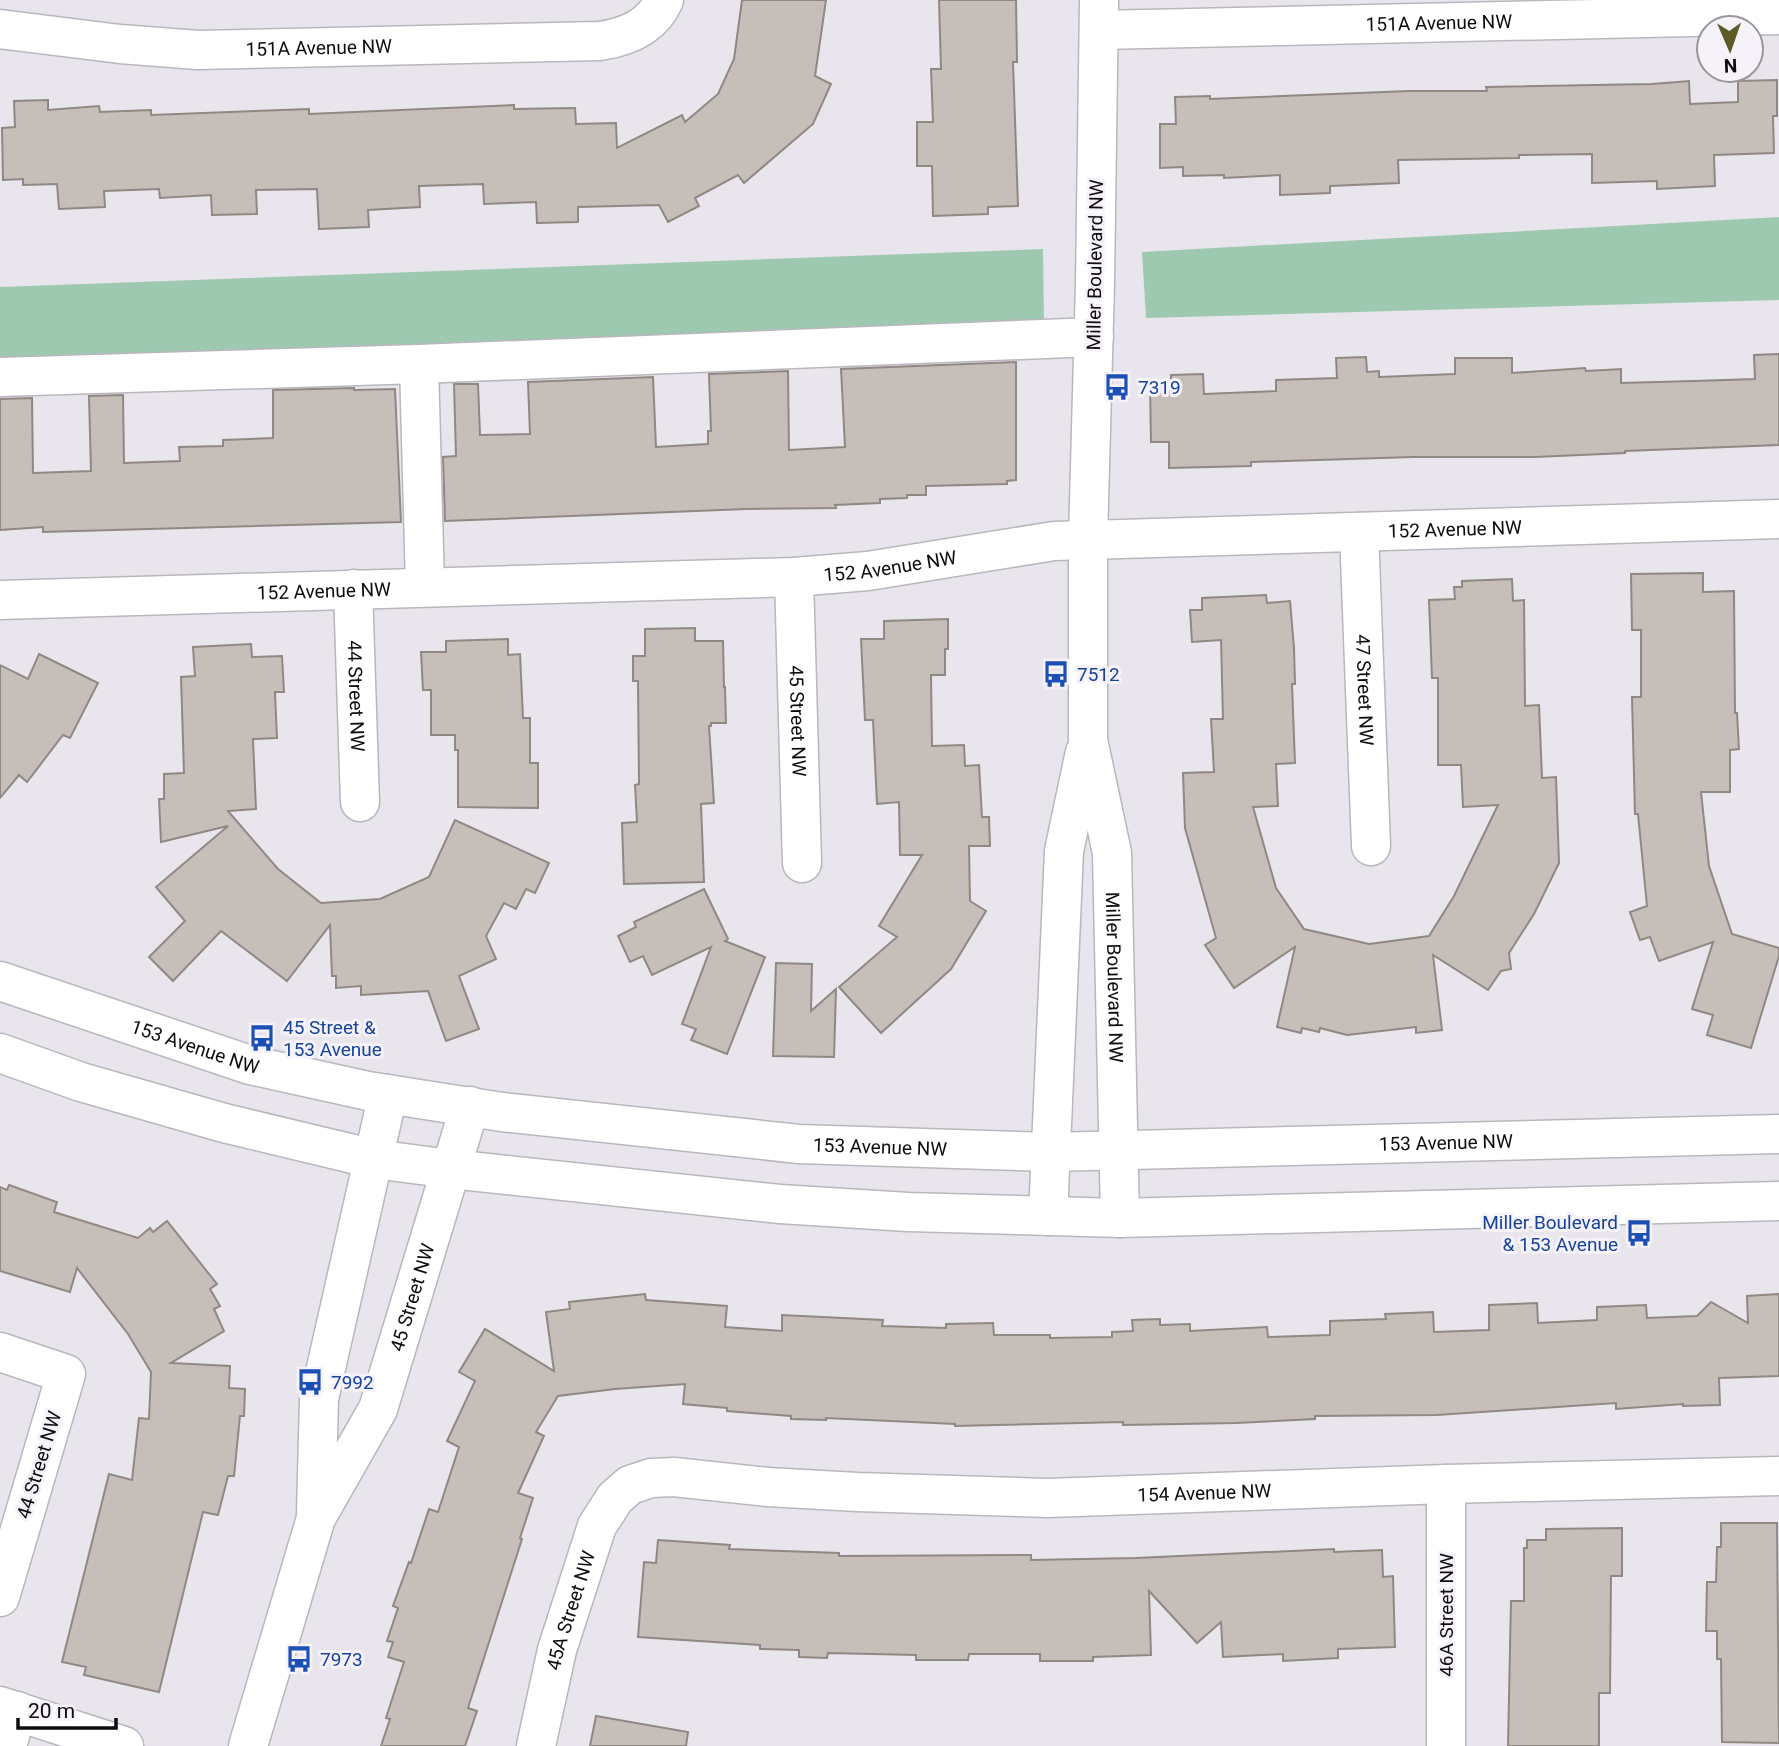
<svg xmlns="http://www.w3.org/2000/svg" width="1779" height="1746" font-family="Roboto,sans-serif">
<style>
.green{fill:#9ec9b1}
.building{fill:#c6beb9;stroke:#908883;stroke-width:2}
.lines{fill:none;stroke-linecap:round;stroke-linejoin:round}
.minor-casing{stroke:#bab6bd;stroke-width:41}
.major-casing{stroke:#bab6bd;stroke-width:41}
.minor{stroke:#fff;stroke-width:38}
.major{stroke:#fff;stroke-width:38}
.labels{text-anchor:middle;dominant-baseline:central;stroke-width:6;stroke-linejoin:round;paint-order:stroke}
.street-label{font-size:19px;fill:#0e0c0f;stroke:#f6f2fa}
.transit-label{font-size:19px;fill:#164399;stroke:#f6f2fa;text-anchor:start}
</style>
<rect width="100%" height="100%" fill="#e9e5ec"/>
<!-- green -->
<g class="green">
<polygon points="1779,217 1779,300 1146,318 1142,252"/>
<polygon points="1043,249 1044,323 0,362 0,287"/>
</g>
<!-- building -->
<g class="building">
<polygon points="742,0 826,0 815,76 831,84 813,124 744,183 738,175 695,198 699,206 668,222 659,205 578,207 578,222 537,223 536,202 484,204 483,184 419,186 420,207 368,210 369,227 319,229 317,189 256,190 257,214 212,215 211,195 160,198 159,189 104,191 105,207 59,209 57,184 23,185 23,179 3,180 2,128 15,127 14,101 48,100 48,110 99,106 100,112 151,110 151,115 309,109 309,114 514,105 514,109 575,108 576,124 616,123 617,148 682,115 685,122 718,94 734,59"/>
<polygon points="939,0 1016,0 1017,62 1013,62 1018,206 988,207 988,214 933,216 932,166 917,166 917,122 933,122 931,69 941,69"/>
<polygon points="1777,80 1777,116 1773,116 1774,153 1714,155 1715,186 1657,189 1657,181 1592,183 1592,154 1519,155 1519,158 1398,160 1399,183 1330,186 1330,193 1280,195 1280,175 1224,178 1224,175 1183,176 1183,167 1160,168 1160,124 1176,124 1175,97 1210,96 1210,99 1409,91 1487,91 1486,87 1652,84 1689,81 1690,104 1738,102 1738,81"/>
<polygon points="1779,354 1779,445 1625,451 1625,453 1535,457 1413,457 1251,462 1251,466 1169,468 1169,442 1151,442 1150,386 1171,385 1171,375 1203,374 1204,394 1276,391 1276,380 1337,378 1336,358 1366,357 1367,372 1379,371 1379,377 1455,374 1455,358 1512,358 1512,373 1585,368 1586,371 1621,369 1621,383 1694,381 1755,379 1754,355"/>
<polygon points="1016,362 1016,480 1007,481 1007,484 926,486 926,495 907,495 907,498 880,499 880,503 835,505 836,508 746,509 445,521 443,457 456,456 454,384 478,384 480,435 530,434 528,382 653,377 656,447 708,444 708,431 711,431 709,374 788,371 789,450 845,447 841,369"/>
<polygon points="354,388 354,390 395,389 401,522 43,532 43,527 0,530 0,399 32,398 33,473 91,471 89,396 123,395 124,463 180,461 179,447 223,446 223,440 273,438 273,390"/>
<polygon points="1703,573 1703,592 1734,591 1735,713 1737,713 1739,749 1730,750 1730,792 1701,792 1709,866 1732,934 1779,948 1779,956 1751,1048 1707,1035 1713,1015 1692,1009 1713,942 1659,961 1650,937 1640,940 1630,912 1647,906 1638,814 1635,814 1632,697 1641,697 1641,630 1632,630 1631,574"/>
<polygon points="1512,579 1513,601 1524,600 1525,706 1539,705 1542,778 1556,777 1559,863 1534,914 1509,953 1511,969 1501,971 1488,990 1433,955 1442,1030 1416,1033 1416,1027 1347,1035 1320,1028 1319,1032 1302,1028 1301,1033 1277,1027 1295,947 1234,988 1205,945 1216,938 1185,828 1183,773 1214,772 1211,719 1223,719 1221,640 1192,642 1190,610 1202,610 1202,598 1266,595 1267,603 1290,601 1294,648 1295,684 1292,684 1295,763 1276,764 1278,806 1253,807 1276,888 1304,929 1369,944 1429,936 1454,896 1498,805 1463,807 1461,765 1438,765 1438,678 1432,678 1429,600 1455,599 1454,587 1462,587 1462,581"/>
<polygon points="948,619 948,649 945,649 945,675 931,675 932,746 964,745 965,766 979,765 982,817 989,817 990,846 969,846 970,901 986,911 951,969 881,1033 839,987 897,937 879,926 922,855 900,855 899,802 877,804 873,720 865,720 861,639 884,639 884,621"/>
<polygon points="695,628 695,641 723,641 724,687 725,687 726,723 711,723 711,726 709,726 714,803 701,804 704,882 624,884 622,823 637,822 635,785 639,784 638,681 633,681 633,656 645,656 645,629"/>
<polygon points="508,639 508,655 520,654 523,718 530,718 530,763 538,763 538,808 458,807 458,750 455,750 455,735 431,735 431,690 423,690 421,652 446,652 446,641"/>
<polygon points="251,644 252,657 282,656 284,692 275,692 277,738 253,739 256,809 228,811 278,869 321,903 380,899 429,877 455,820 549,863 535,893 526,889 516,909 504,903 486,936 496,959 459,976 479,1029 446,1041 428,991 361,995 361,986 336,988 336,976 332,976 330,925 287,981 221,931 173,981 149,957 185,921 156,887 228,826 161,842 159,799 164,799 164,774 184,773 181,677 195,676 193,647"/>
<polygon points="39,654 98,683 70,738 63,735 27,782 19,775 0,798 0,665 28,679"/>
<polygon points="704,889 728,939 725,941 765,957 727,1054 691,1040 696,1029 682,1024 711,947 652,975 643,956 630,962 618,936 636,927 634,922"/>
<polygon points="776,963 812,964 811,1011 836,989 834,1057 773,1056"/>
<polygon points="9,1185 57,1202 54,1212 138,1238 150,1228 153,1232 167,1221 217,1284 210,1289 220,1306 214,1309 224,1331 171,1363 230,1366 229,1388 245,1389 244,1416 240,1416 234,1476 228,1476 218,1515 203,1512 159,1692 84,1675 86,1667 62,1662 109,1474 132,1480 139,1418 149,1419 151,1372 128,1334 77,1268 70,1292 0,1271 0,1187 7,1190"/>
<polygon points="645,1294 646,1300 727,1306 725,1327 782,1331 782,1315 883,1320 882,1326 946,1328 946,1324 993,1323 994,1335 1050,1335 1050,1338 1112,1337 1112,1332 1133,1331 1132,1320 1160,1319 1160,1325 1190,1324 1190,1331 1267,1327 1268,1337 1330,1335 1330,1321 1386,1319 1385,1314 1433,1312 1434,1332 1489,1330 1489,1305 1537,1303 1538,1323 1597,1320 1597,1307 1646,1305 1647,1318 1697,1316 1711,1302 1748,1323 1747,1296 1779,1294 1779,1376 1719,1378 1720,1405 1683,1406 1683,1404 1616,1409 1616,1403 1437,1415 1315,1416 1315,1419 1236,1423 1123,1425 1123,1422 955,1426 955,1424 826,1418 826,1420 791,1419 791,1416 727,1411 727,1408 683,1404 685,1384 615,1389 558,1396 536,1432 544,1436 518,1493 533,1498 520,1538 522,1539 468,1708 477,1711 465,1746 381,1746 390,1719 386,1718 404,1662 388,1657 393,1642 387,1641 398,1608 393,1606 409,1562 411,1563 429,1509 438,1512 459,1447 447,1441 475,1381 459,1372 485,1329 554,1371 546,1312 570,1309 569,1302"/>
<polygon points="1721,1523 1777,1523 1779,1743 1722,1742 1721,1659 1717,1659 1717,1631 1706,1631 1707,1582 1716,1582 1717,1547 1721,1547"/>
<polygon points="1622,1528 1622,1576 1611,1576 1610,1693 1599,1693 1599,1746 1508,1746 1511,1601 1524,1601 1524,1548 1527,1548 1527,1540 1546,1540 1546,1529"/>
<polygon points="658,1540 730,1545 729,1549 839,1553 839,1556 1031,1555 1031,1560 1136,1558 1334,1549 1334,1552 1382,1550 1383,1577 1393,1576 1395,1647 1338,1649 1338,1658 1283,1661 1283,1654 1223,1657 1221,1622 1197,1643 1149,1591 1151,1655 1093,1657 1093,1661 1040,1661 1040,1654 969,1654 968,1660 916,1660 916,1655 828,1653 827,1658 799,1657 799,1650 760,1649 760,1645 638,1637 644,1562 656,1563"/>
<polygon points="596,1716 688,1732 686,1746 590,1746"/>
</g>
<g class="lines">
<defs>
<g id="minor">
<path id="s1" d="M1099,0L1095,283L1088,539V740L1112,853L1120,1218"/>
<path id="s2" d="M0,29L120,44L198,50L600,41C627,37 652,27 664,0"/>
<path id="s3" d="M1099,30L1779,15"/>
<polyline points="419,364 425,587"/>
<polyline points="0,377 419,364 1094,337"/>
<path id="s4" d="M1359,532L1371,846"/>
<path id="s5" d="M794,577L802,863"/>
<path id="s6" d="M353,589L360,802"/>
<path id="s7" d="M0,600L794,577L868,571L1054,541L1779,519"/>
<polyline points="1048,1216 1064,851 1085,752"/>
<polyline points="0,1352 66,1374 0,1597"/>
<polyline points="316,1513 319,1399 388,1094"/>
<polyline points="0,1706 124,1746"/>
<polyline points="7,1746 17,1711"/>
<path id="s8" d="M248,1746L316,1518L378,1409L470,1106"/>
<path id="s9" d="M536,1746L557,1650L597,1526L615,1498L630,1485L651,1478L674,1477L768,1487L857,1492L1048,1498L1446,1484L1779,1476"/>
<polyline points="1446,1746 1446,1484"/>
</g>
<g id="major">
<path id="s10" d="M0,981L250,1065L368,1091L502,1112L799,1144L1050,1152L1779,1134"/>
<polyline points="0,1053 81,1082 224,1123 374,1159 451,1169 780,1204 908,1212 1120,1218 1779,1201"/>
</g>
</defs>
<!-- minor casing -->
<use href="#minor" class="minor-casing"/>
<!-- major casing -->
<use href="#major" class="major-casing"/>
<!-- minor -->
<use href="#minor" class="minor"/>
<!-- major -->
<use href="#major" class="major"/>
</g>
<!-- icons -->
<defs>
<symbol id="bus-bare" viewBox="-9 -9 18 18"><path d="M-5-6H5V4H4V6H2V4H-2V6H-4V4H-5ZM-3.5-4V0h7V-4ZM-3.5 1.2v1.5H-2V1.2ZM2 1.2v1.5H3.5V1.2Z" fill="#1a4fb4" stroke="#f6f2fa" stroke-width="2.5" paint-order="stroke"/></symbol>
</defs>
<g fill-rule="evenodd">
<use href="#bus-bare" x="1098" y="368" width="38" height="38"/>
<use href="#bus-bare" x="1037" y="655" width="38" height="38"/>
<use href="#bus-bare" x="243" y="1019" width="38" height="38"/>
<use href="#bus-bare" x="1620" y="1214" width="38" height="38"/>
<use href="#bus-bare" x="291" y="1363" width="38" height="38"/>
<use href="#bus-bare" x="280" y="1640" width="38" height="38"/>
</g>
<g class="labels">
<!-- street labels -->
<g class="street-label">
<text stroke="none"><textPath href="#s3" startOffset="340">151A Avenue NW</textPath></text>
<text stroke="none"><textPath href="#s2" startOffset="320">151A Avenue NW</textPath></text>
<text transform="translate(1095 265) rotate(-89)">Miller Boulevard NW</text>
<text stroke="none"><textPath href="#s7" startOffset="1458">152 Avenue NW</textPath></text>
<text stroke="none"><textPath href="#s7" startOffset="891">152 Avenue NW</textPath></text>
<text stroke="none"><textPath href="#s7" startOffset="324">152 Avenue NW</textPath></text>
<text stroke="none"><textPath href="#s4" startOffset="158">47 Street NW</textPath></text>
<text stroke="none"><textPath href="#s6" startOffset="107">44 Street NW</textPath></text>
<text stroke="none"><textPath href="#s5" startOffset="144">45 Street NW</textPath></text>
<text stroke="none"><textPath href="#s1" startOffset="980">Miller Boulevard NW</textPath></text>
<text stroke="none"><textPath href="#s10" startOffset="206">153 Avenue NW</textPath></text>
<text stroke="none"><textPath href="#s10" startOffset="1466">153 Avenue NW</textPath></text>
<text stroke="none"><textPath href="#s10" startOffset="900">153 Avenue NW</textPath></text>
<text stroke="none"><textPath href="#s8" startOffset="480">45 Street NW</textPath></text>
<text transform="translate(39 1465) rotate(-73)">44 Street NW</text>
<text stroke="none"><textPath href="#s9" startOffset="858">154 Avenue NW</textPath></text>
<text stroke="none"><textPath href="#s9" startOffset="140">45A Street NW</textPath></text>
<text transform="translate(1446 1615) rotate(-90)">46A Street NW</text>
</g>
<!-- transit labels -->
<g class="transit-label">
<text x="1138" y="387">7319</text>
<text x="1077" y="674">7512</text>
<text x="283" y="1027">45 Street &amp;<tspan x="283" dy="22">153 Avenue</tspan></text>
<text x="1618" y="1222" text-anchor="end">Miller Boulevard<tspan x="1618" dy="22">&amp; 153 Avenue</tspan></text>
<text x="331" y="1382">7992</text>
<text x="320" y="1659">7973</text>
</g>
</g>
<!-- north arrow -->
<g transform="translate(1730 49) rotate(178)"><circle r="33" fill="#f6f2fa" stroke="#99969c" stroke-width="2"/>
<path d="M0-5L12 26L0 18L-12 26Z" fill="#5c5a27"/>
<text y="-10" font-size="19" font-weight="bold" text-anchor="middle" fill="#0e0c0f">N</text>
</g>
<!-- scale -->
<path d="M18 1718v10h98v-10" fill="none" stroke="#0e0c0f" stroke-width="3.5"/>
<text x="28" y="1718" font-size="21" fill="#0e0c0f" stroke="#f6f2fa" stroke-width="5" paint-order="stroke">20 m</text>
</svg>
